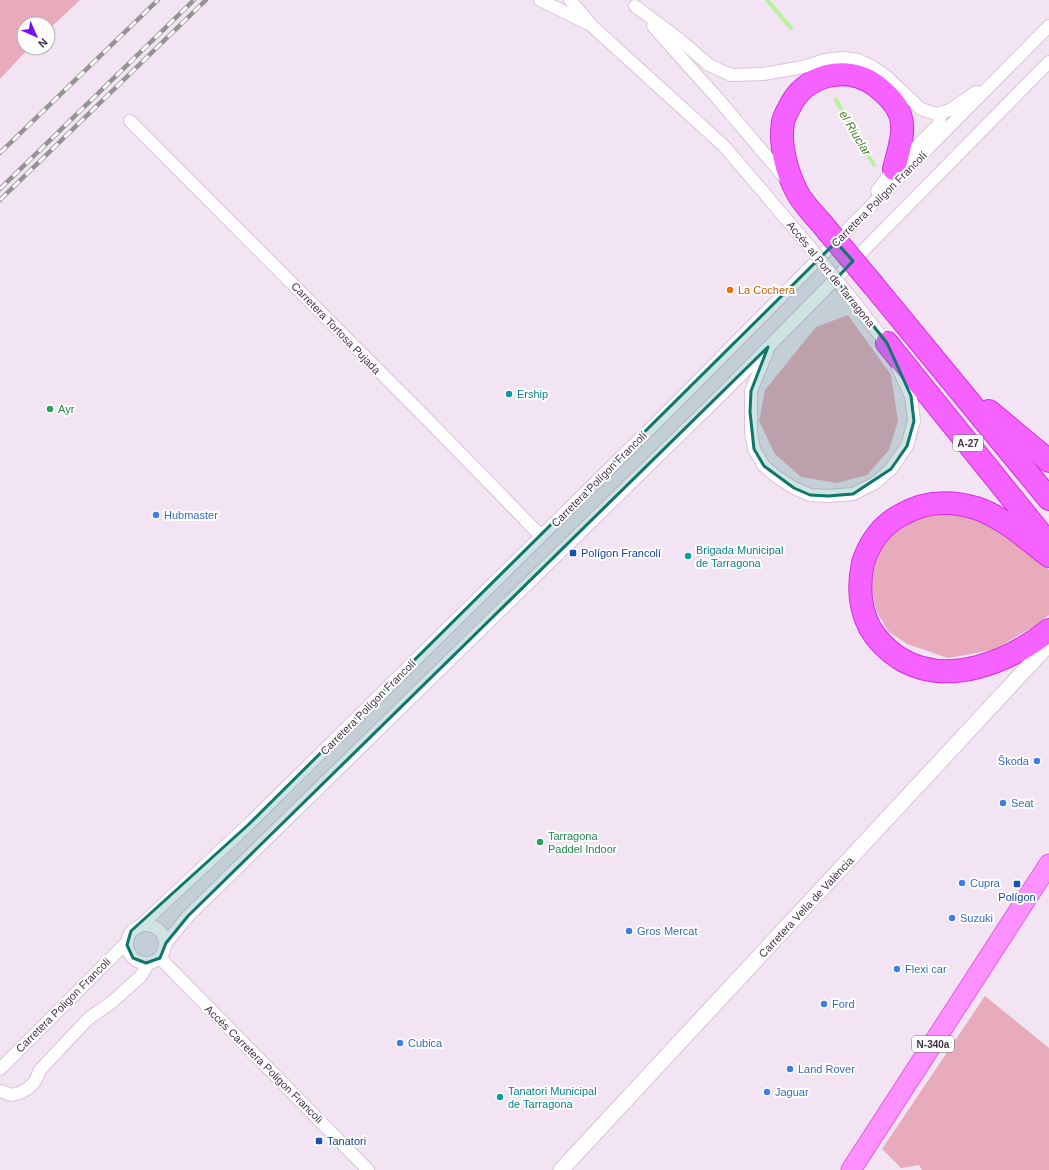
<svg xmlns="http://www.w3.org/2000/svg" width="1049" height="1170" font-family="Arial,sans-serif">
<style>
.green{fill:#e8abbc}
.lines{fill:none;stroke-linecap:round;stroke-linejoin:round}
.stream{stroke:#b8f19e;stroke-width:4}
.minor-casing{stroke:#dbc3dc;stroke-width:14}
.tertiary-casing{stroke:#dbc3dc;stroke-width:17}
.primary-casing{stroke:#e35fe6;stroke-width:21}
.motorway-casing{stroke:#d130e0;stroke-width:24}
.minor{stroke:#fff;stroke-width:12}
.tertiary{stroke:#fff;stroke-width:15}
.primary{stroke:#fe90ff;stroke-width:19}
.motorway{stroke:#f662ff;stroke-width:22}
.rail-casing{stroke:#949494;stroke-width:4.5}
.rail{stroke:#fff;stroke-width:3;stroke-dasharray:9;stroke-linecap:butt}
.minor-bridge-casing{stroke:#dbc3dc;stroke-width:14;stroke-linecap:butt}
.motorway-bridge-casing{stroke:#d130e0;stroke-width:24;stroke-linecap:butt}
.minor-bridge{stroke:#fff;stroke-width:12}
.motorway-bridge{stroke:#f662ff;stroke-width:22}
.marked{fill:#0f766e;fill-opacity:0.2;stroke:#0f766e;stroke-width:3;stroke-linejoin:round}
.food-dot{fill:#e8710a;stroke:#fff;stroke-width:1.5}
.culture-dot{fill:#0f9aa8;stroke:#fff;stroke-width:1.5}
.leisure-dot{fill:#2e9e5b;stroke:#fff;stroke-width:1.5}
.shop-dot{fill:#3f7fe0;stroke:#fff;stroke-width:1.5}
.transit-dot{fill:#1a4fb4;stroke:#fff;stroke-width:1.5}
.labels{text-anchor:middle;dominant-baseline:central;stroke-width:4;stroke-linejoin:round;paint-order:stroke}
.shield{fill:#fff;stroke:#7b717d;stroke-width:1}
.shield-label{font-size:10px;font-weight:bold;fill:#433445}
.street-label{font-size:11px;fill:#433445;stroke:#fff}
.food-label{font-size:11px;fill:#c56008;stroke:#fff;text-anchor:start}
.culture-label{font-size:11px;fill:#0d838f;stroke:#fff;text-anchor:start}
.leisure-label{font-size:11px;fill:#27864d;stroke:#fff;text-anchor:start}
.shop-label{font-size:11px;fill:#366cbe;stroke:#fff;text-anchor:start}
.transit-label{font-size:11px;fill:#164399;stroke:#fff;text-anchor:start}
.water-label{font-size:12px;font-style:italic;fill:#408223;stroke:#fff}
</style>
<rect width="100%" height="100%" fill="#f2e4f2"/>
<!-- green -->
<g class="green">
<polygon points="0,0 80,0 48,30 48,24 24,24 24,48 29,48 0,79"/>
<polygon points="848,315 891,375 898,421 889,450 867,475 837,483 801,477 775,454 759,421 765,390 816,327"/>
<polygon points="947,512 975,517 1010,533 1049,570 1049,615 1035,626 993,650 948,658 907,644 888,631 876,610 871,587 875,564 884,542 899,526 920,516"/>
<polygon points="985,996 1049,1048 1049,1170 922,1170 919,1165 901,1168 882,1149"/>
</g>
<g class="lines">
<!-- stream -->
<g class="stream">
<polyline points="767,0 791,28"/>
<polyline points="836,100 874,165"/>
</g>
<defs>
<g id="minor">
<polyline points="540,0 587,23"/>
<polyline points="570,0 592,26 724,146 810,247"/>
<polyline points="635,6 679,39 709,65 731,75 763,74 803,67 825,60 843,58 858,60 871,66 886,76 921,109 936,114 950,110 976,92"/>
<polyline points="653,26 718,99 786,179"/>
<polyline points="130,121 425,417 541,536"/>
<polyline points="877,191 894,169 939,124 941,113"/>
<polyline points="856,304 889,347"/>
<polyline points="767,352 751,391 751,432 754,449 764,466 777,477 794,488 810,495 828,496 853,494 875,483 891,469 907,446 914,421 911,396 898,368"/>
<circle cx="146" cy="944" r="19"/>
<polyline points="141,925 248,825 671,408 1049,26"/>
<polyline points="166,943 188,916 725,391 1049,62"/>
<polyline points="160,958 368,1170"/>
<polyline points="0,1069 127,942"/>
<path d="M0,1091L12,1095C26,1092 36,1085 39,1071L88,1019L112,1002L140,977L149,963"/>
</g>
<polyline id="tertiary" points="561,1170 1049,644"/>
<polyline id="primary" points="851,1170 1049,864"/>
<g id="motorway">
<path d="M827,230C818,218 804,206 797,192C787,173 779,144 783,122C784,117 787,112 789,108C804,75 846,64 875,85C884,92 895,102 899,112C907,129 898,152 894,169"/>
<polyline points="874,286 1049,499"/>
<polyline points="887,343 1049,544"/>
<polyline points="989,411 1049,461"/>
<path d="M1049,556C1027,539 1003,517 976,508C949,500 925,501 901,515C882,525 869,543 863,563C858,586 859,607 870,628C877,640 887,650 899,658C947,688 1009,662 1049,630"/>
</g>
</defs>
<!-- minor casing -->
<use href="#minor" class="minor-casing"/>
<!-- tertiary casing -->
<use href="#tertiary" class="tertiary-casing"/>
<!-- primary casing -->
<use href="#primary" class="primary-casing"/>
<!-- motorway casing -->
<use href="#motorway" class="motorway-casing"/>
<!-- minor -->
<use href="#minor" class="minor"/>
<!-- tertiary -->
<use href="#tertiary" class="tertiary"/>
<!-- primary -->
<use href="#primary" class="primary"/>
<!-- motorway -->
<use href="#motorway" class="motorway"/>
<defs>
<g id="rail">
<polyline points="0,153 158,0"/>
<polyline points="0,189 194,0"/>
<polyline points="0,200 206,0"/>
</g>
</defs>
<!-- rail casing -->
<use href="#rail" class="rail-casing"/>
<!-- rail -->
<use href="#rail" class="rail"/>
<defs>
<polyline id="minor-bridge" points="810,247 856,304"/>
<polyline id="motorway-bridge" points="827,230 874,286"/>
</defs>
<!-- minor-bridge casing -->
<use href="#minor-bridge" class="minor-bridge-casing"/>
<!-- motorway-bridge casing -->
<use href="#motorway-bridge" class="motorway-bridge-casing"/>
<!-- minor-bridge -->
<use href="#minor-bridge" class="minor-bridge"/>
<!-- motorway-bridge -->
<use href="#motorway-bridge" class="motorway-bridge"/>
</g>
<!-- marked area -->
<path class="marked" d="M836,242L853,261L836,279L887,343L911,396L914,421L907,446L891,469L853,494L828,496L810,495L794,488L764,466L754,449L750,412L751,391L768,347L188,916L166,943L160,958L146,963L133,958L127,945L131,931L248,825Z"/>
<!-- markers -->
<circle class="food-dot" cx="730" cy="290" r="4"/>
<g class="culture-dot">
<circle cx="509" cy="394" r="4"/>
<circle cx="688" cy="556" r="4"/>
<circle cx="500" cy="1097" r="4"/>
</g>
<g class="leisure-dot">
<circle cx="50" cy="409" r="4"/>
<circle cx="540" cy="842" r="4"/>
</g>
<g class="shop-dot">
<circle cx="156" cy="515" r="4"/>
<circle cx="1037" cy="761" r="4"/>
<circle cx="1003" cy="803" r="4"/>
<circle cx="962" cy="883" r="4"/>
<circle cx="952" cy="918" r="4"/>
<circle cx="629" cy="931" r="4"/>
<circle cx="897" cy="969" r="4"/>
<circle cx="824" cy="1004" r="4"/>
<circle cx="400" cy="1043" r="4"/>
<circle cx="790" cy="1069" r="4"/>
<circle cx="767" cy="1092" r="4"/>
</g>
<g class="transit-dot">
<rect x="569" y="549" width="8" height="8" rx="2"/>
<rect x="1013" y="880" width="8" height="8" rx="2"/>
<rect x="315" y="1137" width="8" height="8" rx="2"/>
</g>
<g class="labels">
<!-- shield labels -->
<g class="shield">
<rect x="953" y="435" width="30" height="16" rx="3"/>
<rect x="912" y="1036" width="42" height="16" rx="3"/>
</g>
<g class="shield-label">
<text x="968" y="443">A-27</text>
<text x="933" y="1044">N-340a</text>
</g>
<!-- street labels -->
<g class="street-label">
<text transform="translate(879 199) rotate(-45)">Carretera Polígon Francolí</text>
<text transform="translate(831 274) rotate(51)">Accés al Port de Tarragona</text>
<text transform="translate(336 328) rotate(46)">Carretera Tortosa Pujada</text>
<text transform="translate(599 479) rotate(-45)">Carretera Polígon Francolí</text>
<text transform="translate(368 707) rotate(-45)">Carretera Polígon Francolí</text>
<text transform="translate(806 907) rotate(-47)">Carretera Vella de València</text>
<text transform="translate(63 1005) rotate(-45)">Carretera Poligon Francoli</text>
<text transform="translate(264 1064) rotate(45)">Accés Carretera Poligon Francoli</text>
</g>
<!-- food labels -->
<g class="food-label">
<text x="738" y="290">La Cochera</text>
</g>
<!-- culture labels -->
<g class="culture-label">
<text x="517" y="394">Ership</text>
<text x="696" y="550">Brigada Municipal<tspan x="696" dy="13">de Tarragona</tspan></text>
<text x="508" y="1091">Tanatori Municipal<tspan x="508" dy="13">de Tarragona</tspan></text>
</g>
<!-- leisure labels -->
<g class="leisure-label">
<text x="58" y="409">Ayr</text>
<text x="548" y="836">Tarragona<tspan x="548" dy="13">Paddel Indoor</tspan></text>
</g>
<!-- shop labels -->
<g class="shop-label">
<text x="164" y="515">Hubmaster</text>
<text x="1029" y="761" text-anchor="end">Škoda</text>
<text x="1011" y="803">Seat</text>
<text x="970" y="883">Cupra</text>
<text x="960" y="918">Suzuki</text>
<text x="637" y="931">Gros Mercat</text>
<text x="905" y="969">Flexi car</text>
<text x="832" y="1004">Ford</text>
<text x="408" y="1043">Cubica</text>
<text x="798" y="1069">Land Rover</text>
<text x="775" y="1092">Jaguar</text>
</g>
<!-- transit labels -->
<g class="transit-label">
<text x="581" y="553">Polígon Francolí</text>
<text x="1017" y="897" text-anchor="middle">Polígon</text>
<text x="327" y="1141">Tanatori</text>
</g>
<!-- water labels -->
<g class="water-label">
<text transform="translate(855 133) rotate(59)">el Riuclar</text>
</g>
</g>
<!-- north arrow -->
<g transform="translate(36 36) rotate(135)"><circle r="19" fill="#ffffff" stroke="#b4aeb5"/>
<path d="M0-3L7 15L0 10L-7 15Z" fill="#750fff"/>
<text y="-6" font-size="11" font-weight="bold" text-anchor="middle" fill="#433445">N</text>
</g>
</svg>
